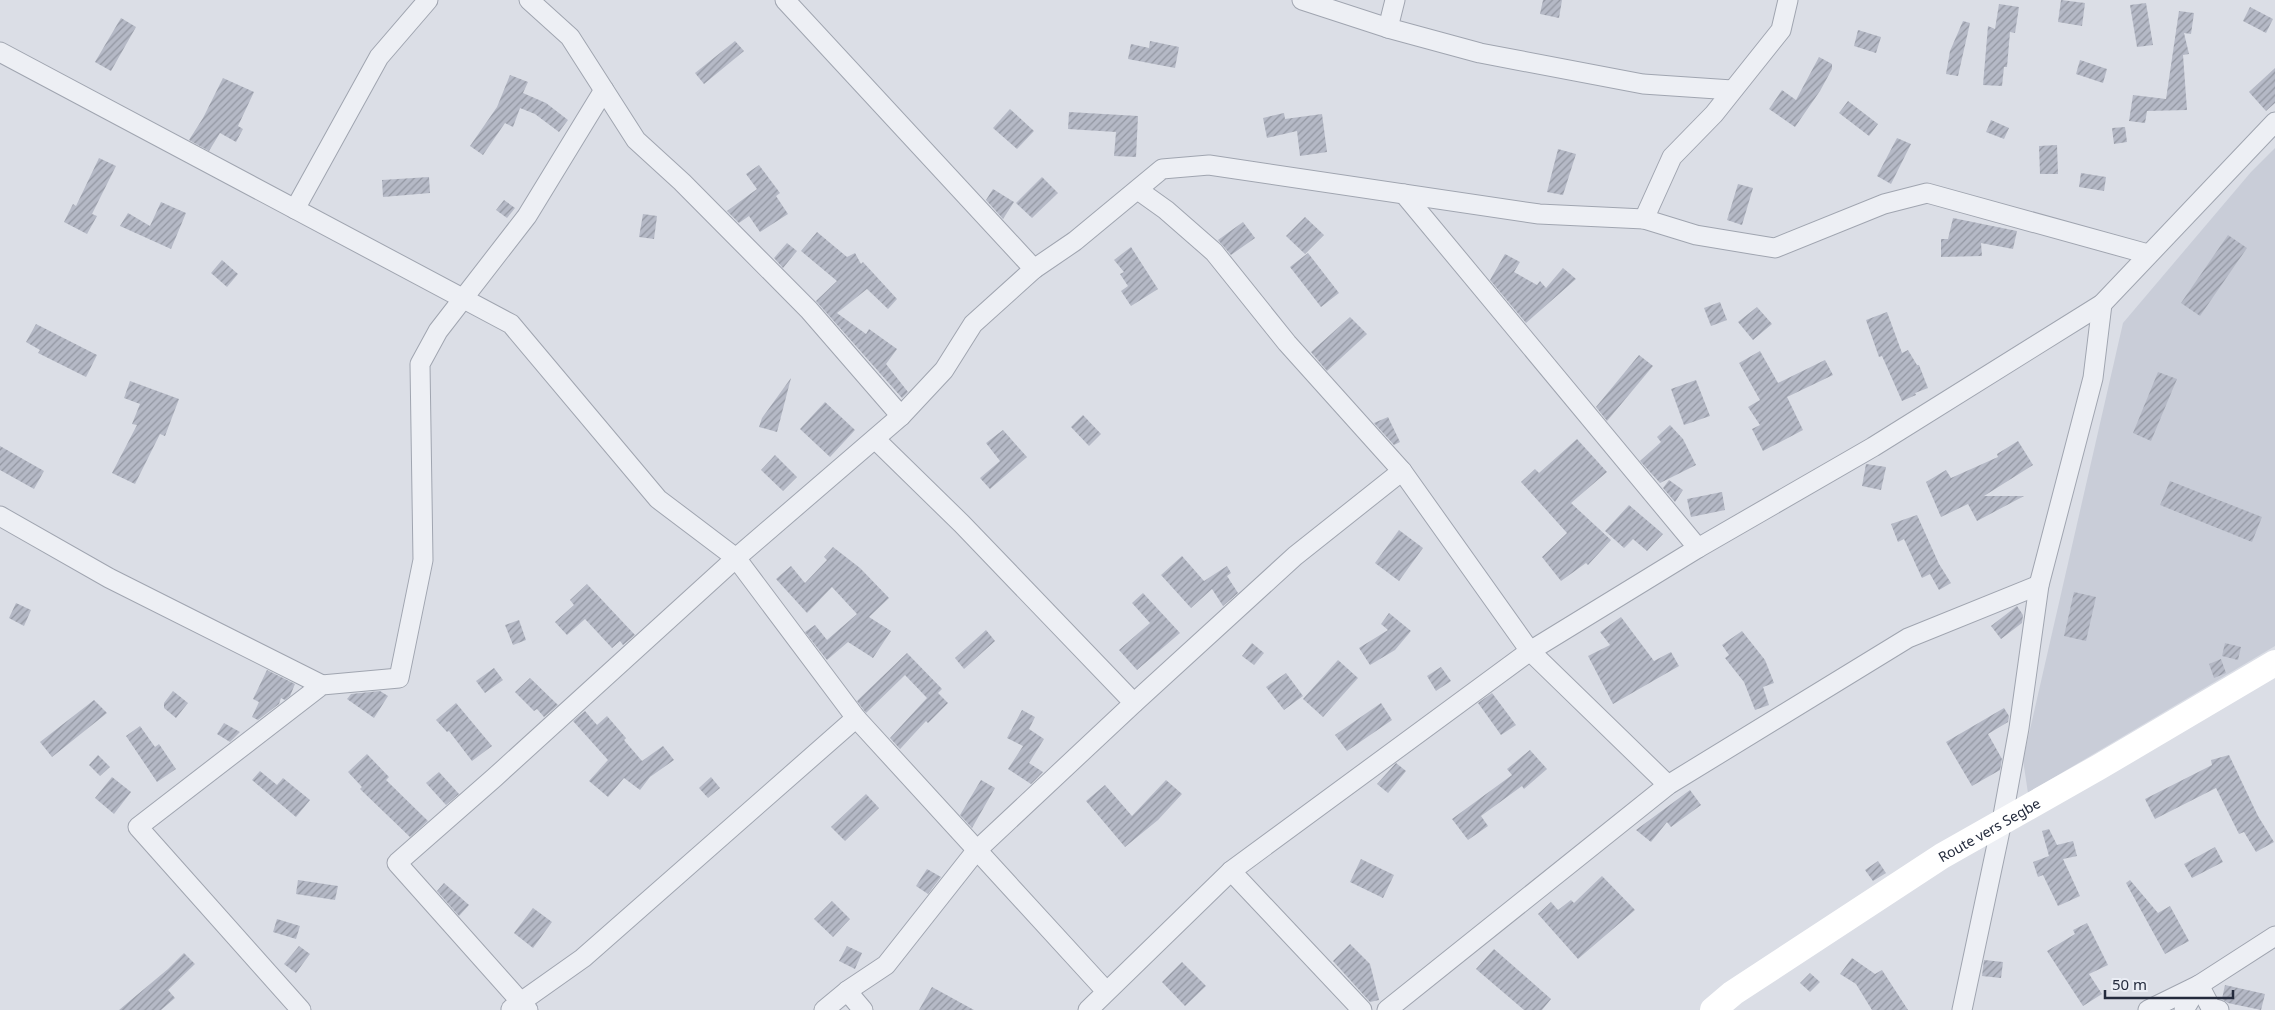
<svg xmlns="http://www.w3.org/2000/svg" width="2275" height="1010" font-family="'Noto Sans',sans-serif">
<style>
.built{fill:#c9cdd8}
.building{fill:url(#building-hatch)}
.lines{fill:none;stroke-linecap:round;stroke-linejoin:round}
.street-casing{stroke:#a0a5b0;stroke-width:21}
.street{stroke:#edeff4;stroke-width:19}
.secondary{stroke:#fff;stroke-width:26}
.labels{text-anchor:middle;dominant-baseline:central;stroke-width:5;stroke-linejoin:round;paint-order:stroke}
.street-label{font-size:14px;fill:#242b3d;stroke:#eaedf4}
</style>
<defs>
<pattern id="building-hatch" width="6" height="6" patternUnits="userSpaceOnUse" patternTransform="scale(1.25)"><rect width="6" height="6" fill="#b5b9c6"/><path d="M-1 1l2-2M0 6l6-6M5 7l2-2" fill="none" stroke="#9397a2"/></pattern>
</defs>
<rect width="100%" height="100%" fill="#dbdee6"/>
<!-- built -->
<polygon class="built" points="2275,148 2275,646 2028,793 2023,760 2123,323 2251,172"/>
<!-- building -->
<g class="building">
<polygon points="1543,0 1562,0 1559,18 1540,14"/>
<polygon points="2061,0 2085,3 2082,26 2058,22"/>
<polygon points="2146,3 2153,45 2137,47 2130,5"/>
<polygon points="1999,4 2019,7 2015,33 2010,32 2007,67 2004,67 2002,86 1983,85 1988,26 1995,29"/>
<polygon points="2250,7 2273,19 2266,33 2243,21"/>
<polygon points="2179,11 2194,13 2191,34 2184,33 2189,54 2183,55 2187,110 2147,111 2145,123 2129,121 2133,95 2166,99"/>
<polygon points="121,18 136,27 111,71 95,62"/>
<polygon points="1963,21 1970,23 1958,76 1946,74 1950,51"/>
<polygon points="1858,30 1881,37 1876,53 1854,46"/>
<polygon points="735,41 744,51 704,84 695,73"/>
<polygon points="1150,41 1179,47 1175,68 1128,59 1131,44 1149,48"/>
<polygon points="1819,57 1832,64 1832,69 1820,91 1795,127 1769,109 1782,90 1796,100"/>
<polygon points="2080,60 2107,69 2103,83 2076,74"/>
<polygon points="2275,68 2275,103 2266,111 2249,92"/>
<polygon points="510,75 528,82 523,93 546,103 568,120 559,132 535,114 520,108 513,127 505,123 483,155 470,146 497,107"/>
<polygon points="223,78 254,92 238,126 243,129 236,142 220,133 209,151 189,140 203,118"/>
<polygon points="1848,101 1878,124 1869,136 1839,113"/>
<polygon points="1010,109 1034,131 1017,149 993,128"/>
<polygon points="1069,112 1138,116 1136,157 1114,156 1116,132 1068,129"/>
<polygon points="1284,113 1285,119 1322,114 1327,152 1300,156 1297,131 1267,138 1263,118"/>
<polygon points="1991,120 2009,128 2004,139 1986,132"/>
<polygon points="2125,127 2127,142 2114,144 2112,128"/>
<polygon points="1897,138 1911,144 1891,184 1877,176"/>
<polygon points="2057,145 2058,174 2040,174 2039,146"/>
<polygon points="1558,149 1576,154 1563,195 1547,192"/>
<polygon points="99,158 116,166 92,214 97,216 87,234 64,222 73,204 76,206"/>
<polygon points="759,165 780,193 776,196 788,214 760,232 749,216 739,223 727,211 757,189 746,174"/>
<polygon points="2081,173 2106,177 2104,191 2079,187"/>
<polygon points="429,177 430,193 383,197 382,180"/>
<polygon points="1042,177 1058,193 1032,218 1016,203"/>
<polygon points="1738,184 1753,188 1742,225 1727,220"/>
<polygon points="993,189 1014,202 1003,219 986,200"/>
<polygon points="504,200 515,208 507,218 496,210"/>
<polygon points="161,202 186,213 171,249 120,226 128,213 150,226"/>
<polygon points="643,214 657,216 654,239 639,237"/>
<polygon points="1305,217 1324,235 1305,254 1286,236"/>
<polygon points="1953,218 2017,231 2013,249 1981,243 1982,256 1941,257 1941,239 1948,239"/>
<polygon points="1243,222 1255,238 1231,255 1218,240"/>
<polygon points="817,232 847,257 855,253 861,264 863,262 897,299 888,309 867,289 837,313 866,334 869,329 897,349 886,364 908,392 902,398 816,301 837,281 801,251"/>
<polygon points="2228,235 2247,248 2200,316 2181,303"/>
<polygon points="787,243 797,251 783,268 774,258"/>
<polygon points="1131,247 1158,289 1131,306 1121,291 1128,286 1120,274 1124,272 1114,260"/>
<polygon points="1308,253 1339,293 1321,307 1290,267"/>
<polygon points="1505,254 1520,262 1514,272 1537,285 1540,281 1546,288 1563,268 1576,279 1526,323 1490,280"/>
<polygon points="222,260 238,274 227,287 211,273"/>
<polygon points="1720,302 1727,320 1711,326 1704,308"/>
<polygon points="1757,307 1772,324 1753,340 1738,322"/>
<polygon points="1887,312 1902,353 1908,350 1917,365 1919,365 1928,388 1915,393 1916,395 1902,401 1882,356 1879,357 1866,320"/>
<polygon points="1350,317 1367,334 1327,371 1311,352"/>
<polygon points="36,324 97,355 86,377 38,353 40,350 26,342"/>
<polygon points="1760,351 1778,383 1825,360 1833,375 1787,397 1803,430 1763,451 1752,429 1760,425 1748,407 1760,400 1739,363"/>
<polygon points="1639,355 1653,366 1607,421 1596,407"/>
<polygon points="2158,372 2177,379 2151,441 2133,433"/>
<polygon points="791,378 777,432 759,427 762,418"/>
<polygon points="1696,380 1710,416 1684,425 1671,389"/>
<polygon points="130,381 179,399 165,436 160,434 135,484 112,473 137,425 132,424 140,404 124,398"/>
<polygon points="825,402 855,430 830,457 800,429"/>
<polygon points="1083,415 1101,434 1089,446 1071,427"/>
<polygon points="1388,417 1400,442 1394,445 1374,423"/>
<polygon points="1670,425 1683,439 1696,465 1660,483 1640,461 1661,442 1657,437"/>
<polygon points="1003,430 1027,457 990,489 980,478 1000,461 986,443"/>
<polygon points="1577,439 1607,472 1571,503 1611,540 1588,565 1586,563 1561,581 1542,557 1567,533 1521,482 1535,469 1539,473"/>
<polygon points="2018,441 2033,465 1984,496 2024,496 1977,521 1968,504 1941,517 1926,482 1946,470 1951,478 1998,457 1997,454"/>
<polygon points="0,446 44,471 34,489 0,470"/>
<polygon points="775,455 797,477 783,491 761,470"/>
<polygon points="1866,464 1886,467 1881,490 1862,486"/>
<polygon points="1669,480 1683,490 1675,502 1663,488"/>
<polygon points="2170,481 2262,517 2252,542 2160,505"/>
<polygon points="1722,492 1725,510 1691,517 1687,499"/>
<polygon points="1629,505 1663,534 1647,551 1633,539 1624,548 1605,531"/>
<polygon points="1917,515 1939,564 1951,583 1939,590 1930,574 1922,578 1904,539 1898,542 1891,524"/>
<polygon points="1399,530 1423,548 1399,581 1375,563"/>
<polygon points="833,547 860,568 889,598 869,617 891,631 873,658 848,642 827,660 805,632 815,625 827,640 857,614 832,587 807,613 776,579 791,566 805,583 827,560 824,557"/>
<polygon points="1182,556 1204,581 1227,566 1231,573 1227,576 1238,593 1223,606 1212,589 1191,608 1161,575"/>
<polygon points="587,584 635,635 623,645 620,641 612,648 585,619 567,635 555,622 574,605 570,600"/>
<polygon points="2074,592 2096,597 2086,641 2064,636"/>
<polygon points="1143,593 1180,633 1137,670 1119,650 1150,623 1132,603"/>
<polygon points="16,603 31,610 24,626 9,618"/>
<polygon points="2017,606 2023,615 2022,623 2001,639 1991,626"/>
<polygon points="1389,613 1411,631 1395,650 1370,665 1359,648 1388,630 1381,624"/>
<polygon points="1621,617 1654,661 1671,652 1679,666 1613,704 1588,656 1610,645 1600,632"/>
<polygon points="519,620 526,640 513,645 505,625"/>
<polygon points="986,630 995,641 964,669 955,658"/>
<polygon points="1742,631 1765,660 1774,683 1763,687 1769,705 1755,710 1744,682 1725,658 1729,655 1722,645"/>
<polygon points="1252,643 1264,653 1254,665 1242,656"/>
<polygon points="2225,643 2241,647 2238,660 2222,656"/>
<polygon points="907,653 942,689 938,693 948,703 928,723 926,721 900,749 890,738 927,698 905,675 866,713 857,701"/>
<polygon points="2221,659 2226,673 2214,678 2209,664"/>
<polygon points="1338,660 1358,678 1323,717 1303,699"/>
<polygon points="1441,667 1451,681 1436,691 1427,676"/>
<polygon points="494,668 503,680 485,693 476,681"/>
<polygon points="267,670 295,684 290,696 285,700 281,698 279,704 258,720 252,717 259,702 253,699"/>
<polygon points="1286,673 1303,696 1284,710 1266,687"/>
<polygon points="530,678 558,705 544,717 537,709 534,711 515,692"/>
<polygon points="173,691 188,703 176,718 164,708 164,703"/>
<polygon points="380,691 388,696 374,718 347,699 351,694"/>
<polygon points="1492,693 1516,725 1501,735 1478,703"/>
<polygon points="94,700 107,713 52,757 40,742"/>
<polygon points="456,703 492,746 472,761 449,731 447,732 436,720"/>
<polygon points="1381,703 1392,720 1347,751 1335,735"/>
<polygon points="2004,708 2009,716 2008,722 1988,734 2002,759 2000,770 1972,786 1946,742"/>
<polygon points="1022,710 1035,717 1029,729 1044,739 1029,763 1043,772 1031,784 1008,769 1023,746 1007,738"/>
<polygon points="585,711 597,725 607,716 626,738 624,740 642,761 663,746 674,760 650,777 640,790 624,778 608,797 589,781 608,760 573,721"/>
<polygon points="224,723 240,732 230,742 217,734"/>
<polygon points="140,726 155,747 159,744 176,769 157,782 126,736"/>
<polygon points="1530,750 1547,769 1524,789 1522,786 1481,816 1488,826 1468,840 1452,819 1512,775 1507,769"/>
<polygon points="367,754 389,777 386,780 428,821 410,837 360,789 362,787 348,772"/>
<polygon points="98,755 110,767 100,776 89,765"/>
<polygon points="2229,755 2258,816 2274,842 2256,852 2244,832 2239,834 2216,788 2155,819 2145,799 2212,765 2211,760"/>
<polygon points="1396,763 1406,771 1388,793 1377,784"/>
<polygon points="260,771 277,785 283,778 310,800 296,817 252,780"/>
<polygon points="439,772 459,794 446,805 426,783"/>
<polygon points="112,777 131,792 114,814 95,798"/>
<polygon points="711,777 720,788 708,798 699,788"/>
<polygon points="981,780 995,788 972,828 960,815"/>
<polygon points="1166,780 1182,794 1158,820 1125,847 1086,801 1105,785 1132,816"/>
<polygon points="1690,790 1701,805 1671,827 1667,822 1651,842 1636,830"/>
<polygon points="866,794 879,808 845,841 831,827"/>
<polygon points="2049,829 2057,845 2073,841 2077,856 2063,859 2080,896 2058,906 2043,875 2038,877 2033,862 2049,856 2042,831"/>
<polygon points="2215,847 2223,862 2192,878 2184,864"/>
<polygon points="1361,859 1394,875 1383,898 1350,882"/>
<polygon points="1878,861 1886,873 1873,881 1865,870"/>
<polygon points="927,869 941,877 928,894 916,886"/>
<polygon points="1602,876 1635,910 1578,959 1538,914 1551,902 1558,910 1571,900 1574,903"/>
<polygon points="298,880 338,886 335,900 296,894"/>
<polygon points="2130,880 2158,913 2170,906 2189,941 2165,954 2126,883"/>
<polygon points="444,883 469,905 459,916 437,891"/>
<polygon points="832,901 850,919 833,937 814,919"/>
<polygon points="533,908 552,922 533,948 514,933"/>
<polygon points="277,919 300,926 296,939 273,932"/>
<polygon points="2087,923 2108,965 2089,974 2102,994 2083,1006 2047,951 2075,934 2073,930"/>
<polygon points="1350,944 1370,964 1379,1000 1370,1002 1333,961"/>
<polygon points="299,946 310,954 296,973 284,964"/>
<polygon points="847,946 862,953 855,969 839,961"/>
<polygon points="1494,949 1551,999 1542,1010 1524,1010 1476,969"/>
<polygon points="184,953 195,964 168,990 175,998 161,1010 119,1010 168,969"/>
<polygon points="1852,958 1875,974 1882,970 1908,1010 1872,1010 1856,984 1840,974"/>
<polygon points="1984,960 2003,962 2001,978 1982,976"/>
<polygon points="1182,962 1206,986 1185,1006 1162,982"/>
<polygon points="1810,973 1820,982 1810,992 1800,983"/>
<polygon points="2225,985 2265,994 2261,1010 2228,1003 2222,999"/>
<polygon points="932,987 974,1010 919,1010"/>
</g>
<g class="lines">
<defs>
<g id="street">
<polyline points="529,0 570,37 636,140 682,182 809,310 901,416"/>
<polyline points="785,0 1034,269"/>
<polyline points="1302,0 1388,28 1480,53 1643,84 1732,90"/>
<polyline points="1388,28 1395,0"/>
<polyline points="0,52 511,324 658,499 736,558 856,718 1106,991"/>
<polyline points="1138,190 1166,210 1214,252 1287,343 1402,471 1530,651 1668,785"/>
<polyline points="1404,194 1698,548"/>
<polyline points="295,209 379,57 428,0"/>
<polyline points="1644,219 1672,157 1714,114 1781,30 1788,0"/>
<polyline points="875,439 962,524 1134,703"/>
<polyline points="0,516 109,578 322,685"/>
<polyline points="1231,871 1362,1010"/>
<polyline points="847,991 863,1010"/>
<polyline points="511,1009 583,958 856,718"/>
<polyline points="301,1010 138,827 322,685 399,678 423,560 420,364 438,331 527,216 604,90"/>
<polyline points="528,1010 397,863 494,778 736,558 901,416 944,370 973,324 1034,269 1075,241 1162,169 1209,165 1539,214 1644,219 1696,235 1775,248 1884,204 1927,193 2148,254"/>
<polyline points="824,1010 847,991 886,965 976,851 1134,703 1295,556 1402,471"/>
<polyline points="1088,1010 1231,871 1530,651 1698,548 1873,447 2102,304 2275,122"/>
<polyline points="1387,1010 1668,785 1908,638 2039,585"/>
<polyline points="1962,1010 2002,821 2019,728 2039,585 2093,378 2102,304"/>
<polyline points="2148,1010 2199,985 2211,1008 2219,1010"/>
<polyline points="2184,1010 2199,985 2275,936"/>
</g>
</defs>
<!-- street casing -->
<use href="#street" class="street-casing"/>
<!-- street -->
<use href="#street" class="street"/>
<!-- secondary -->
<path class="secondary" id="s1" d="M1713,1010L1733,993L1942,856L2099,767L2275,663"/>
</g>
<g class="labels">
<!-- street labels -->
<g class="street-label">
<text stroke="none"><textPath href="#s1" startOffset="330">Route vers Segbe</textPath></text>
</g>
</g>
<!-- scale -->
<path d="M2105 990v8h128v-8" fill="none" stroke="#242b3d" stroke-width="2.5"/>
<text x="2112" y="990" font-size="15" fill="#242b3d" stroke="#eaedf4" stroke-width="4" paint-order="stroke">50 m</text>
</svg>
